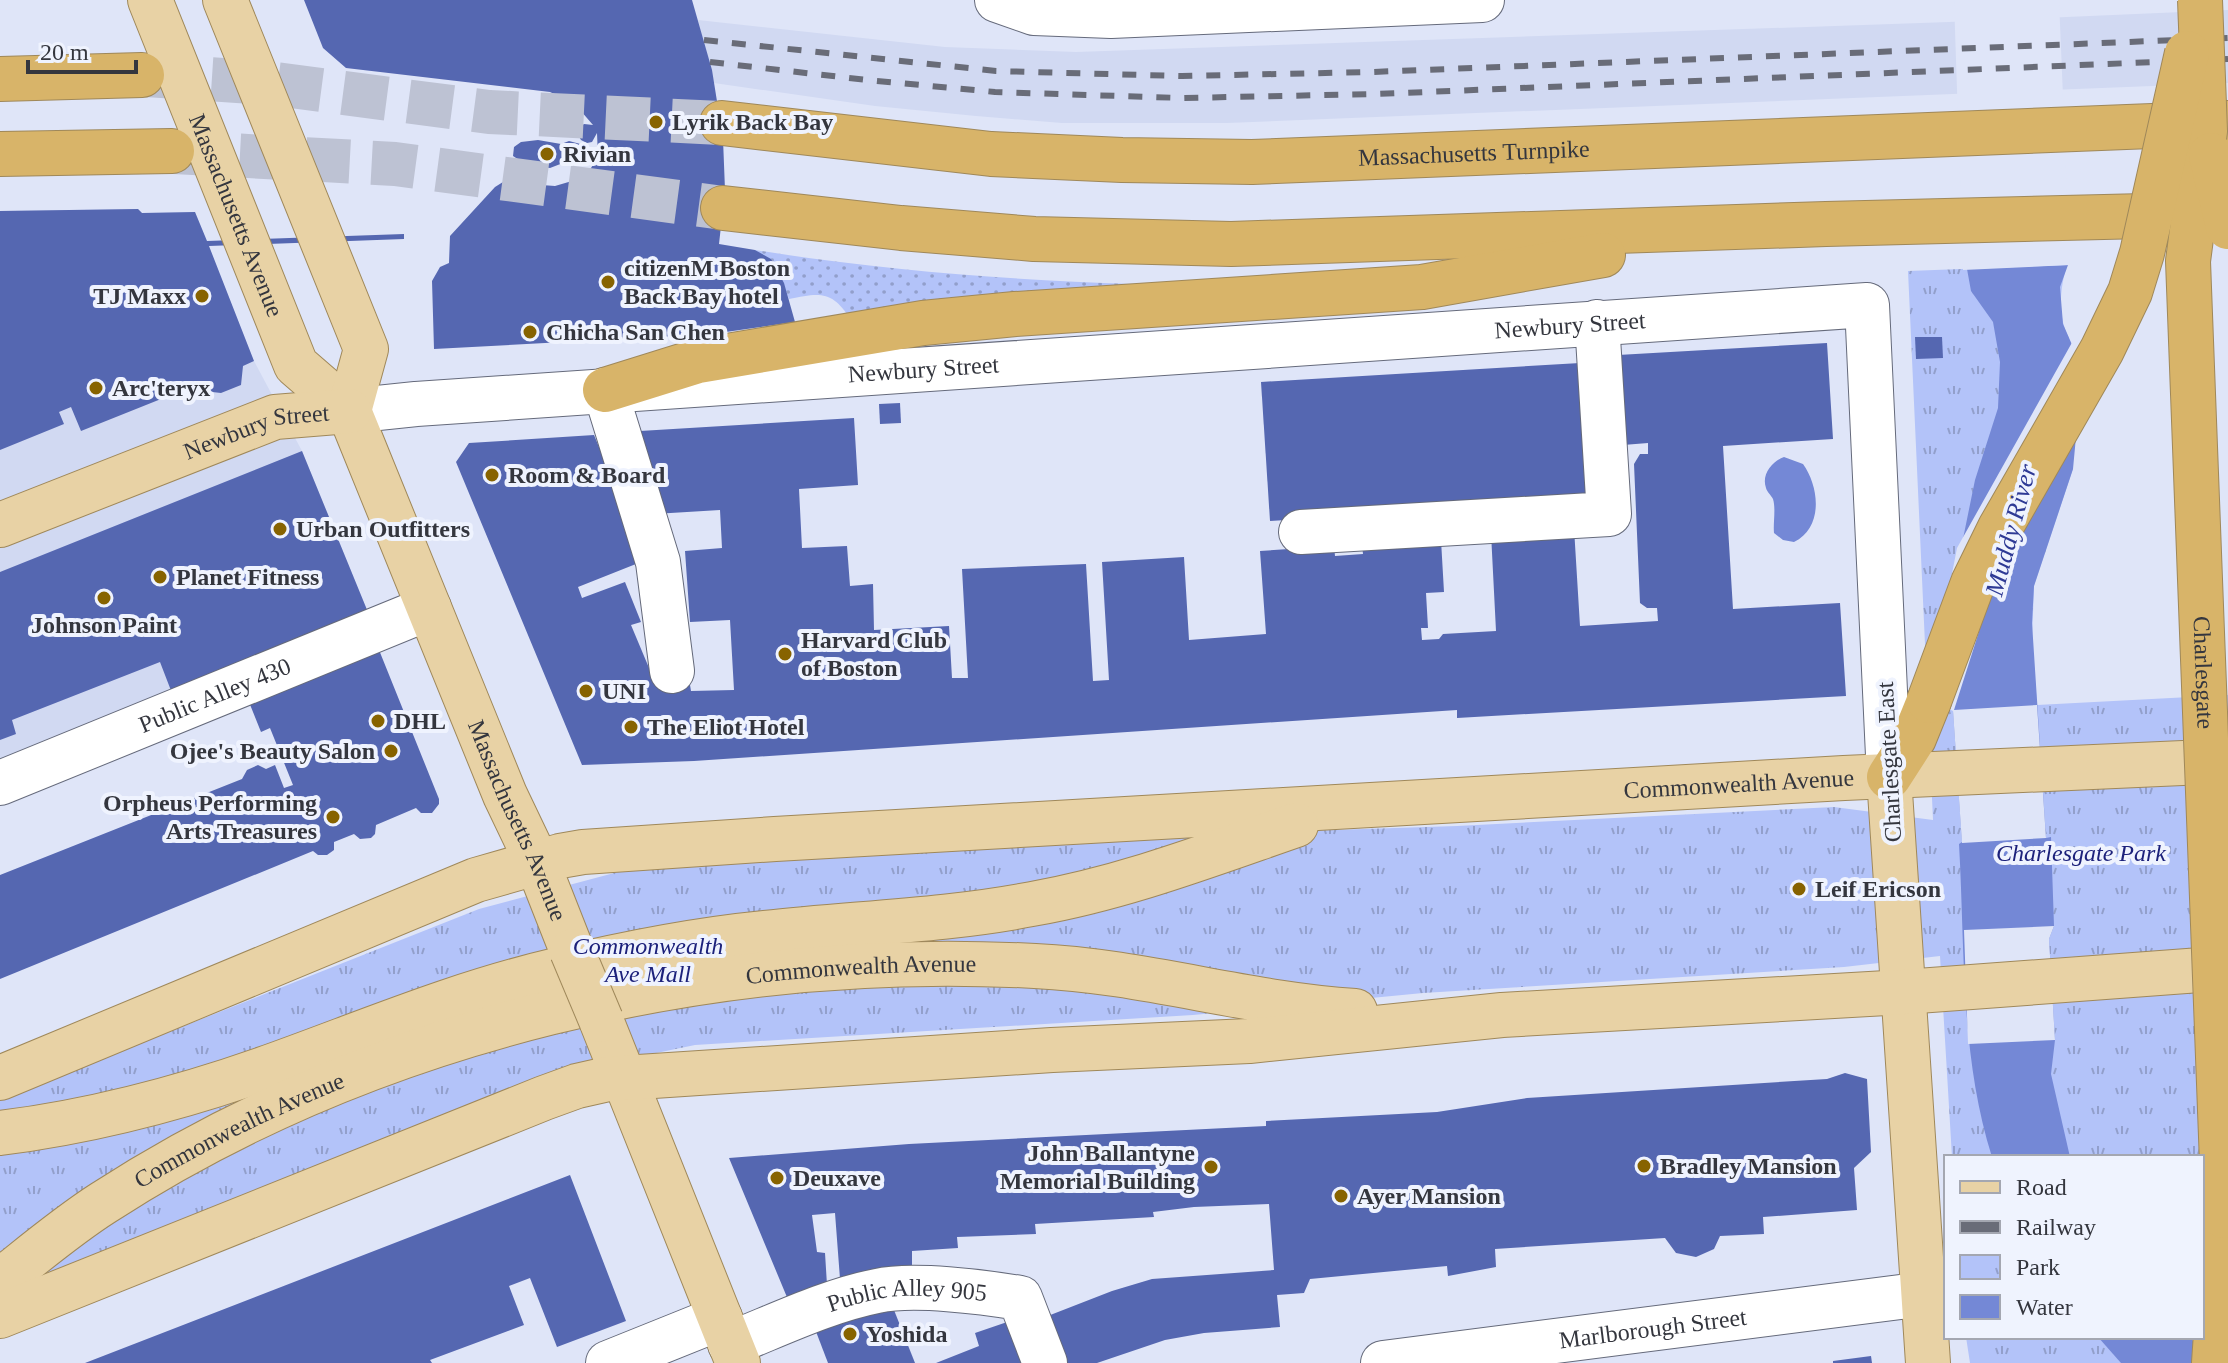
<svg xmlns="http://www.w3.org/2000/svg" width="2228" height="1363" font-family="Georgia,serif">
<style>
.built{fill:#d1d9f2}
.grass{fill:url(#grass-dots)}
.park{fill:url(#park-tufts)}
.water{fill:#7488d6}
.pier{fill:#dfe5f8}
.building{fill:#5567b1}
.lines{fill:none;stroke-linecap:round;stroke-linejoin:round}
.highway-tunnel{stroke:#bdc2d3;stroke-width:44;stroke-dasharray:44 22;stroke-linecap:butt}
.minor-casing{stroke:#656a7b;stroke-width:46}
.major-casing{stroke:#9f885a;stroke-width:46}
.highway-casing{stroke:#9f885a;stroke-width:46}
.minor{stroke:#fff;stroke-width:44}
.major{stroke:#e8d2a5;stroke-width:44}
.highway{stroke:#d8b469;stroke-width:44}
.rail{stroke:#696c78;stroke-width:6;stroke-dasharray:14 14;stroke-linecap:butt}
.major-bridge-casing{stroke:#9f885a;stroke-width:46;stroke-linecap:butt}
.highway-bridge-casing{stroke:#9f885a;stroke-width:46;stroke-linecap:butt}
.major-bridge{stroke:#e8d2a5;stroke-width:44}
.highway-bridge{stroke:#d8b469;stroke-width:44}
.poi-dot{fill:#876300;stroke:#eff3fe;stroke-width:3}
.labels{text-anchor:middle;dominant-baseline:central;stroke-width:8;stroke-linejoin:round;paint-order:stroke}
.poi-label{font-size:24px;font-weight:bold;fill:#34363e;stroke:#eff3fe;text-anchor:start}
.street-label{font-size:24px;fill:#34363e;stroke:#eff3fe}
.park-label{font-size:24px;font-style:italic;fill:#1c217b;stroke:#eff3fe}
.water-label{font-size:26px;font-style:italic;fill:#2e3a95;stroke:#eff3fe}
</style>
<defs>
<pattern id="grass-dots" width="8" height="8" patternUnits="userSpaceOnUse" patternTransform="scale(2)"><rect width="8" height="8" fill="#b3c3f9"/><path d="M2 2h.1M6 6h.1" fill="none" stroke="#929fcb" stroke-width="1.8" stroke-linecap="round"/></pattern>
<pattern id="park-tufts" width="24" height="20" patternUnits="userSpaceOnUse" patternTransform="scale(2)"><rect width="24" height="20" fill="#b3c3f9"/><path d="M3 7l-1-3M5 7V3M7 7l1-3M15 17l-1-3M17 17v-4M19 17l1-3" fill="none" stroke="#929fcb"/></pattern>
</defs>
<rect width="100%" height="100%" fill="#dfe5f8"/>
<!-- built -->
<g class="built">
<polygon points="2228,10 2228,83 1227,123 1062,123 976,116 875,106 714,83 698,20 945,47 1076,52 1949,22"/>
<polygon points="138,209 142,213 195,212 254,361 302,451 372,622 0,777 0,211"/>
</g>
<!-- grass -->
<path class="grass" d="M755,250C880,270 1006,280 1133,284V295L851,320C833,291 821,292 789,299L776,265Z"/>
<!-- park -->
<path class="park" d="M2067,265C2060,288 2057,316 2069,338L2073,469L2034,586L2032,641L2037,705L2228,695V1363H1970L1966,1337H2202V1157H1952L1940,956L1844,967L1423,993L1193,1015L695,1045L545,1076L0,1296V1099L479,909L633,868L1179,835L1457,826L1834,807L1933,820L1908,271Z"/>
<!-- water -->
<g class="water">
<path d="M2068,265L2060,287L2063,324L2073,347L2077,426L2073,469L2034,586L2032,623L2046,838L2051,837L2054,926L2049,939L2055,1040L2051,1074L2070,1157H1992C1960,1056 1965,948 1959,844L1962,842L1949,652L1955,578L1975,480L1998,408L2000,362L1993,322L1971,291L1967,269Z"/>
<path d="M1784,457L1803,464C1820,488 1823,528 1794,542L1783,540L1774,533C1773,523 1776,509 1773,499C1771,495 1767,492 1766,488C1761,474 1773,461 1784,457Z"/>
<polygon points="2098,1337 2188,1337 2223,1363 2121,1363"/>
</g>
<!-- pier -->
<g class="pier">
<polygon points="1954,0 2059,0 2070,265 1963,270"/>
<polygon points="2074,339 2080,356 2025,526 1990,597 1954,710 2037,705 2046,838 1962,843 1953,711 1949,709 1945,652 1948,594 1957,548"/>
<polygon points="2054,926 2049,939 2055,1040 1968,1044 1964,930"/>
</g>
<!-- building -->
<g class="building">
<polygon points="304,0 692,0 712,70 723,139 725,190 719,244 755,250 771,259 784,283 795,322 712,334 434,349 432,281 440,267 449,263 450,236 495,187 503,182 555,186 572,181 591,168 598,157 597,133 592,142 587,143 581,140 578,135 580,127 584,124 593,125 574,103 550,92 346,68 323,48"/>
<polygon points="538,140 561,144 569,141 588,146 576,158 550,168 527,165 513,156 514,147 521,142"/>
<polygon points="138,209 142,213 195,212 207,241 404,234 404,239 209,246 254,361 243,366 241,385 221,393 186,389 81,431 71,407 59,412 64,424 0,450 0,211"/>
<polygon points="1915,337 1942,337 1943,358 1916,359"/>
<polygon points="1827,343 1833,439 1723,446 1733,609 1840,603 1846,696 1457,718 1457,710 694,761 582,765 456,462 469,443 594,435 646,560 578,587 582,598 625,582 641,622 631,625 657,687 690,685 691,691 734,690 730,620 690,622 685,551 722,548 720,510 654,514 640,431 854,418 858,485 799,489 802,548 847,546 850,586 873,584 874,630 949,626 952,678 968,678 962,569 1086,564 1093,681 1109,680 1102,562 1184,557 1189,640 1266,634 1260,551 1334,546 1335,556 1363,554 1362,545 1441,540 1444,592 1426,593 1428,628 1421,628 1422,640 1439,639 1443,634 1496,631 1491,533 1574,528 1580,626 1658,621 1657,608 1647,608 1640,603 1634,464 1640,454 1648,454 1648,443 1623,445 1618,355"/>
<polygon points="1580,363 1588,501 1270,521 1261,382"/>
<polygon points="900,403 901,423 880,424 879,404"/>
<polygon points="302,451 372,622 175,701 160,662 12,720 16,734 0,740 0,572"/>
<polygon points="375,640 439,799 439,804 432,813 421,813 416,808 376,825 375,834 371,838 360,839 354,834 334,842 334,850 327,855 318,855 313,851 0,979 0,875 242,779 247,770 258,765 266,769 275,765 284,788 293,785 270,728 261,732 245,692"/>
<polygon points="1845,1073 1867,1079 1871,1152 1854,1168 1857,1210 1763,1217 1764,1234 1720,1236 1714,1249 1696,1257 1676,1253 1665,1238 1495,1249 1496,1267 1448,1276 1447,1266 1310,1279 1304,1293 1277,1295 1280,1327 1204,1333 1165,1340 1097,1363 1055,1363 1040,1319 1112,1291 1152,1279 1274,1270 1269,1204 1194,1207 1153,1212 1154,1217 1035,1224 1036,1234 957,1237 958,1248 912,1251 912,1278 841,1292 835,1213 812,1215 817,1252 825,1253 828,1301 794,1314 729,1158 909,1144 1266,1126 1266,1121 1437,1112 1527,1098 1827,1079"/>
<polygon points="570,1175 626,1321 557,1347 530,1278 509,1286 524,1325 430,1360 432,1363 85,1363"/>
<polygon points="890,1300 915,1363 828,1363 815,1329"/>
<polygon points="1013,1320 1031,1363 936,1363 979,1346 975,1333"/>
<polygon points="1871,1356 1872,1363 1833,1363 1833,1361"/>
</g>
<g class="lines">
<!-- highway-tunnel -->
<g class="highway-tunnel">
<polyline points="146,75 268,83 489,112 722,123"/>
<polyline points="174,152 395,164 723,208"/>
</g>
<defs>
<g id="minor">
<polyline points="997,0 1034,13 1111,16 1482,0"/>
<polyline points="605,390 658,562 672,671"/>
<path id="s1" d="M349,411L416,404L1867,305L1889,777"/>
<polyline points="1301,532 1609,514 1597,322"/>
<path id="s2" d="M0,783L429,608"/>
<path id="s3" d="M730,1344C778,1325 827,1301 877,1291C913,1283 983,1292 1020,1298L1045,1363"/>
<polyline points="608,1363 720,1318"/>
<path id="s4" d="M1383,1363L1924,1294"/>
</g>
<g id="major">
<path id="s5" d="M150,0L296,365L349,411L505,795L537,862L572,951"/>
<polyline points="225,0 366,349 349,411"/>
<path id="s6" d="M0,525L275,417L349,411"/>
<polyline points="1889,777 1928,1363"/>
<polyline points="601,1020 738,1363"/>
<path id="s7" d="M0,1078L476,880L560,856L583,852L775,839L1844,778L2228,761"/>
<path d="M0,1133C96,1121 189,1096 280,1063C371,1030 459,993 553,971C623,954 694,940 765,933C854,923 944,921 1032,904C1123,888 1209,855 1296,825"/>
<path id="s8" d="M0,1281C34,1254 67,1226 103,1203C373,1028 716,949 1035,966C1143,971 1247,1004 1355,1011"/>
<polyline points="0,1316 544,1098 577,1086 608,1079 1052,1050 1249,1041 1502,1015 1904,992 2228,968"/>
</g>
<g id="highway">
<polyline points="0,79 142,75"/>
<path id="s9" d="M722,123L991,154L1122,160L1252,162L2228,123"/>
<polyline points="0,154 172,151"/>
<polyline points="723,208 901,228 1034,239 1231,244 1826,224 2186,215"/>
<polyline points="605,390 698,361 923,323 1015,314 1422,287 1603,255"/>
<polyline points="1889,777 1914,738 1929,701"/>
<polyline points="2214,1363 2224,1216"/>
</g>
</defs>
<!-- minor casing -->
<use href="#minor" class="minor-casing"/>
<!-- major casing -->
<use href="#major" class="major-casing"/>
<!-- highway casing -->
<use href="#highway" class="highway-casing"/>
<!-- minor -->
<use href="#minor" class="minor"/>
<!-- major -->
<use href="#major" class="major"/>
<!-- highway -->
<use href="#highway" class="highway"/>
<!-- rail -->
<g class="rail">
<polyline points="704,40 996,71 1182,76 1372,72 2228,38"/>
<polyline points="710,62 867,80 995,92 1182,98 1377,94 2228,59"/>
</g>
<defs>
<polyline id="major-bridge" points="572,951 601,1020"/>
<g id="highway-bridge">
<path id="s10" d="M2200,0L2205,131L2188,261L2224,1216"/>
<polyline points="2211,155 2228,227"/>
<polyline points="1929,701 1973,583 2000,528 2102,350 2130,292 2142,253 2187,53"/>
</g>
</defs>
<!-- major-bridge casing -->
<use href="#major-bridge" class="major-bridge-casing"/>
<!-- highway-bridge casing -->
<use href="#highway-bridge" class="highway-bridge-casing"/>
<!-- major-bridge -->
<use href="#major-bridge" class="major-bridge"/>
<!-- highway-bridge -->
<use href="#highway-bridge" class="highway-bridge"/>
</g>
<!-- markers -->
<g class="poi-dot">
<circle cx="656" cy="122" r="8"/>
<circle cx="547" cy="154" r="8"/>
<circle cx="608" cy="282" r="8"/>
<circle cx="202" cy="296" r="8"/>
<circle cx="530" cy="332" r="8"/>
<circle cx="96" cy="388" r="8"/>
<circle cx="492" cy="475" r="8"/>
<circle cx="280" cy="529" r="8"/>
<circle cx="160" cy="577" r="8"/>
<circle cx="104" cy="598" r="8"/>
<circle cx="785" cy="654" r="8"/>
<circle cx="586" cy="691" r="8"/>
<circle cx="378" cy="721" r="8"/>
<circle cx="631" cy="727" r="8"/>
<circle cx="391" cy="751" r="8"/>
<circle cx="333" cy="817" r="8"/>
<circle cx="1799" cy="889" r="8"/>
<circle cx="1644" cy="1166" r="8"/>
<circle cx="1211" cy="1167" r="8"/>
<circle cx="777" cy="1178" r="8"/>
<circle cx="1341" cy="1196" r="8"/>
<circle cx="850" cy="1334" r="8"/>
</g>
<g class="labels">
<!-- poi labels -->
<g class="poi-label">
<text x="672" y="122">Lyrik Back Bay</text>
<text x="563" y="154">Rivian</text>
<text x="624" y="268">citizenM Boston<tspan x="624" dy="28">Back Bay hotel</tspan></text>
<text x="186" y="296" text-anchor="end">TJ Maxx</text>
<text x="546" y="332">Chicha San Chen</text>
<text x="112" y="388">Arc'teryx</text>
<text x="508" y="475">Room &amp; Board</text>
<text x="296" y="529">Urban Outfitters</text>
<text x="176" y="577">Planet Fitness</text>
<text x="104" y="625" text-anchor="middle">Johnson Paint</text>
<text x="801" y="640">Harvard Club<tspan x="801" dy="28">of Boston</tspan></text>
<text x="602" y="691">UNI</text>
<text x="394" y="721">DHL</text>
<text x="647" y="727">The Eliot Hotel</text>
<text x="375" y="751" text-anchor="end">Ojee's Beauty Salon</text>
<text x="317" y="803" text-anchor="end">Orpheus Performing<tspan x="317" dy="28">Arts Treasures</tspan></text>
<text x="1815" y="889">Leif Ericson</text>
<text x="1195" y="1153" text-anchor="end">John Ballantyne<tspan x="1195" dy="28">Memorial Building</tspan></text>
<text x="1660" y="1166">Bradley Mansion</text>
<text x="793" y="1178">Deuxave</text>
<text x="1357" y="1196">Ayer Mansion</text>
<text x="866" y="1334">Yoshida</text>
</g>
<!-- street labels -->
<g class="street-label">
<text stroke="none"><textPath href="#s9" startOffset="754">Massachusetts Turnpike</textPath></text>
<text stroke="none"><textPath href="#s5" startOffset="232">Massachusetts Avenue</textPath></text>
<text stroke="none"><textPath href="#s1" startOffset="1224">Newbury Street</textPath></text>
<text stroke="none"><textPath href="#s1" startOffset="576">Newbury Street</textPath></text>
<text stroke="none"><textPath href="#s6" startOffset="274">Newbury Street</textPath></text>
<text stroke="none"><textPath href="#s10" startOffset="674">Charlesgate</textPath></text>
<text stroke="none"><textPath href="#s2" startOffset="232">Public Alley 430</textPath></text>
<text transform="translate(1889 762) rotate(-93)">Charlesgate East</text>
<text stroke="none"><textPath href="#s7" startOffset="1784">Commonwealth Avenue</textPath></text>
<text stroke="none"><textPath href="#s5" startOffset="906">Massachusetts Avenue</textPath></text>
<text stroke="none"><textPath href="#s8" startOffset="932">Commonwealth Avenue</textPath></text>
<text stroke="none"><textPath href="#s8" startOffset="284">Commonwealth Avenue</textPath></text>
<text stroke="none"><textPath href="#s3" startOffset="186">Public Alley 905</textPath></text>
<text stroke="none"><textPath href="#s4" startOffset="272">Marlborough Street</textPath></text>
</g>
<!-- park labels -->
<g class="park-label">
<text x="2081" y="853">Charlesgate Park</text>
<text x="648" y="946">Commonwealth<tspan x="648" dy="28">Ave Mall</tspan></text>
</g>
<!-- water labels -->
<g class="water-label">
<text transform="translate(2011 530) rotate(-75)">Muddy River</text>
</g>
</g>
<!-- legend -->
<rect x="1944" y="1155" width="260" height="184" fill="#eff3fe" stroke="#a4a7b1" stroke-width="2"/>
<rect x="1960" y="1181" width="40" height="12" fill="#e8d2a5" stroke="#a4a7b1" stroke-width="2"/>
<text x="2016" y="1195" font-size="24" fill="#34363e">Road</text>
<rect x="1960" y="1221" width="40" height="12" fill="#696c78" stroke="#a4a7b1" stroke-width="2"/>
<text x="2016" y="1235" font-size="24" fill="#34363e">Railway</text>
<rect x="1960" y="1255" width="40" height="24" fill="url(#park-tufts)" stroke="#a4a7b1" stroke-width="2"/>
<text x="2016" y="1275" font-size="24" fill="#34363e">Park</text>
<rect x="1960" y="1295" width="40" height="24" fill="#7488d6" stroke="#a4a7b1" stroke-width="2"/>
<text x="2016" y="1315" font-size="24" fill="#34363e">Water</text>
<!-- scale -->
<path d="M28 60v12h108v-12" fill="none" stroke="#34363e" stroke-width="4"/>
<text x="40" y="60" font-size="24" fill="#34363e" stroke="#eff3fe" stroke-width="6" paint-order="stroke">20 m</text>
</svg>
